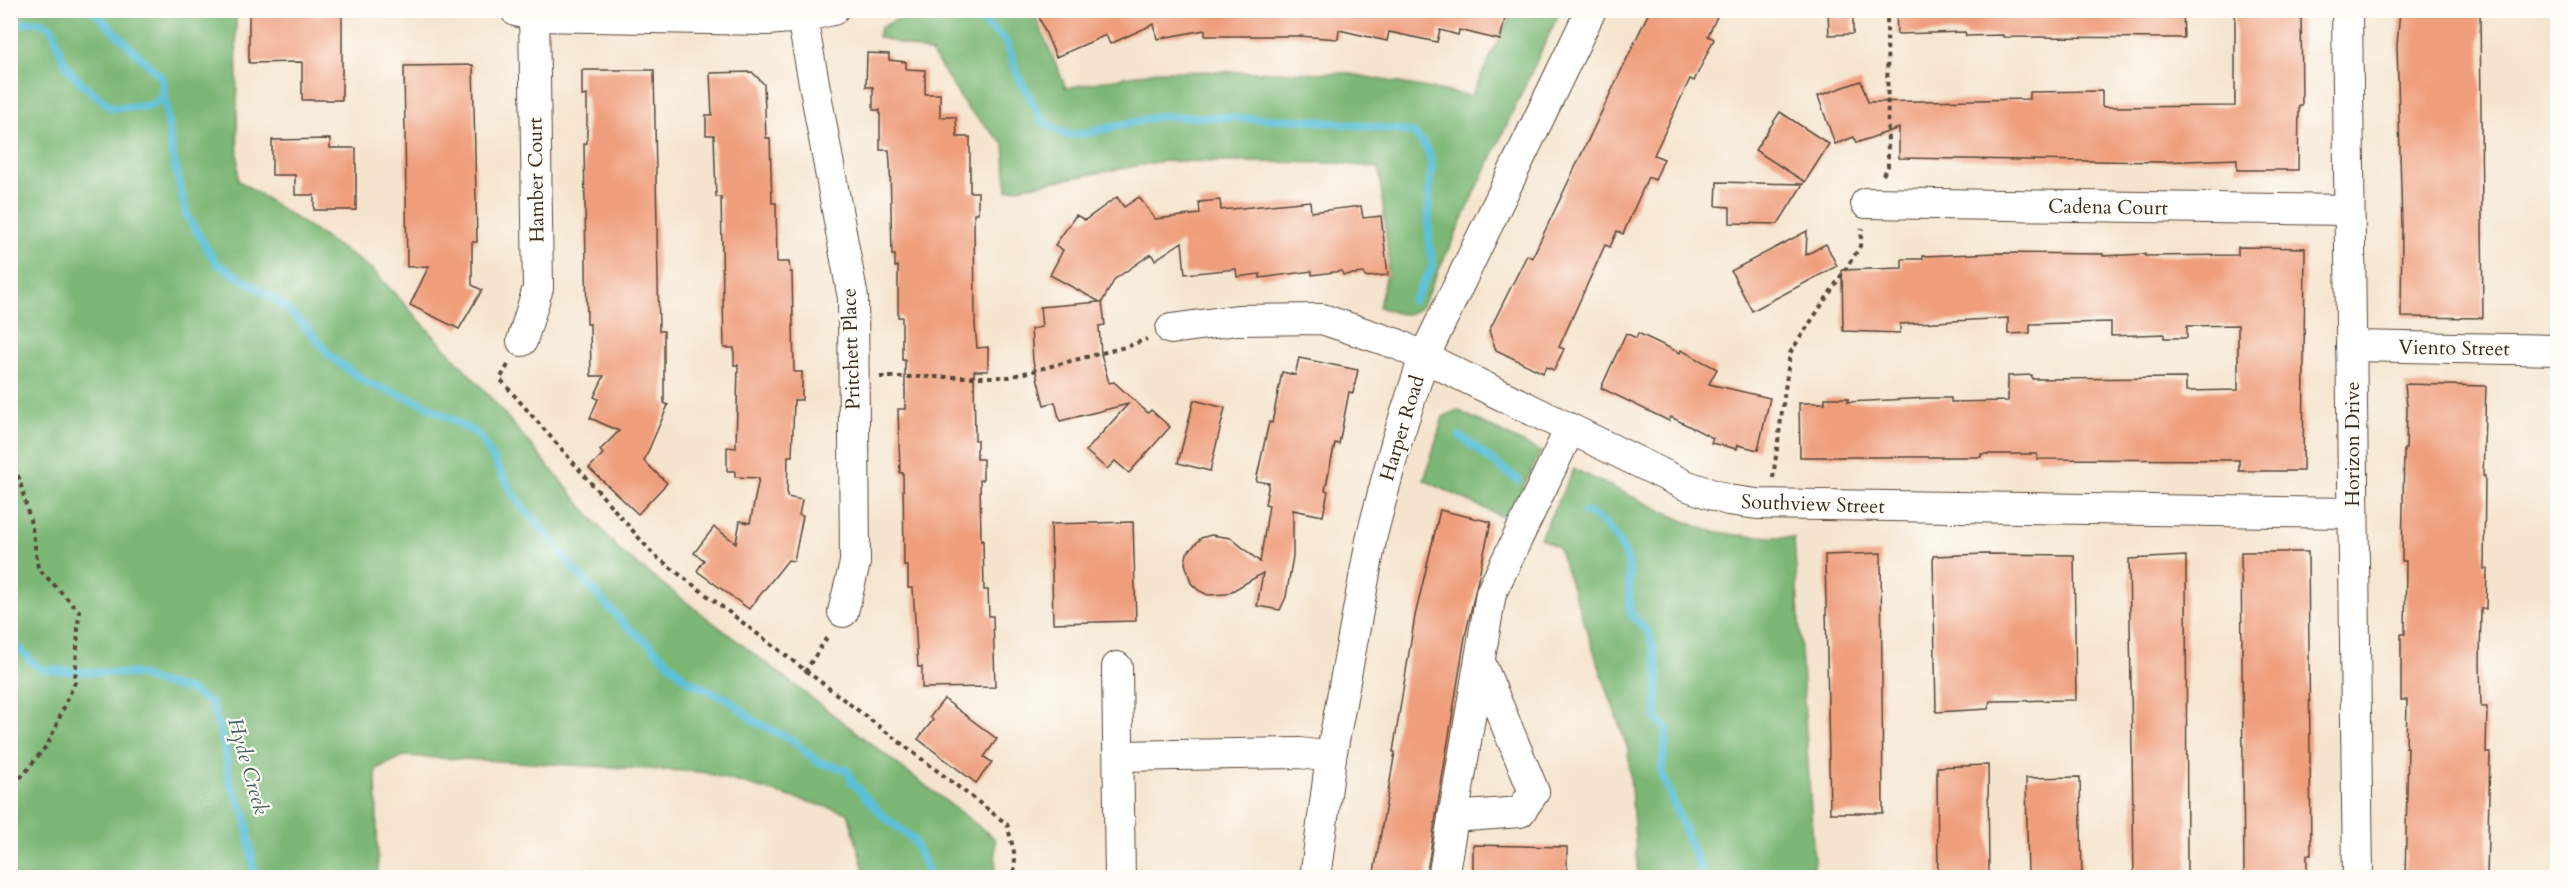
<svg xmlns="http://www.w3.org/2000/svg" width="2568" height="888" font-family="Cardo,serif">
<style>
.forest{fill:#7cb776;stroke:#5c704a;stroke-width:1.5}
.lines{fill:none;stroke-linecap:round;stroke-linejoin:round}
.stream{stroke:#5bc0d8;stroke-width:8}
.building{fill:#ef9e7b}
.minor-casing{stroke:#574638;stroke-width:32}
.path{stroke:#574638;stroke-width:4;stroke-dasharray:4.5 4.5;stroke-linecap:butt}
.minor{stroke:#fff;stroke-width:30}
.labels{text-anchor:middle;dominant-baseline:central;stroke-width:4.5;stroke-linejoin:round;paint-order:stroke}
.street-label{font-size:20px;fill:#3b2a1e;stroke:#fdfcf7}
.water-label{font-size:21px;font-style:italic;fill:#465e5f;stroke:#fdfcf7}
</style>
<rect width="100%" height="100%" fill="#fdfcf7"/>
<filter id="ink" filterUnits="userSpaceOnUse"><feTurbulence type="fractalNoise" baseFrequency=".0167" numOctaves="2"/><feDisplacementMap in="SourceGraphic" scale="12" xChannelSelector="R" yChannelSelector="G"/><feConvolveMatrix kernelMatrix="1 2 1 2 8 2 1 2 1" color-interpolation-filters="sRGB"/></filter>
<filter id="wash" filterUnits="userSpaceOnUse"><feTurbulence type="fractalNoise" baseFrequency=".008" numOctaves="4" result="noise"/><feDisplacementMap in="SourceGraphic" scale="24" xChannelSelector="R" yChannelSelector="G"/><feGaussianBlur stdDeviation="1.35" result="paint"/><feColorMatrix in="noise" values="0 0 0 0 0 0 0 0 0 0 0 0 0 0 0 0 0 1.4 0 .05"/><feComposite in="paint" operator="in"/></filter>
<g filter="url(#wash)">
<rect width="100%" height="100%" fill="#f5e4cd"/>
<!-- forest -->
<g class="forest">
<polygon points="10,11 236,11 238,180 372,269 485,391 620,551 995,839 996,877 866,877 848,813 702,772 404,756 376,769 378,877 11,877"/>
<path d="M914,11H1033L1066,88L1157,71L1345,73L1471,96L1513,11H1560L1422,306C1408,320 1396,313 1379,307L1389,263L1379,168L1336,163L1163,161L1007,190L1004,144L967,108L932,53L878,37L880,28Z"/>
<polygon points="1457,410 1541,452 1507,519 1424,480 1443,417"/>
<polygon points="1574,469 1686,522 1708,530 1736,535 1794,538 1815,877 1638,877 1628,750 1558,547 1540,538"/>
</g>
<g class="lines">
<!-- stream -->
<g class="stream">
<polyline points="92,10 162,78 172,153 187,216 216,263 279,302 306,327 331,357 367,383 420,402 476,433 483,441 520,505 547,533 570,565 625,625 650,645 688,681 731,701 754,721 792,740 818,762 847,770 852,782 883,816 913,839 928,871 935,878"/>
<polyline points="969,10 1006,41 1018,76 1043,122 1067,135 1082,134 1161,116 1306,120 1395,129 1413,133 1422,142 1429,153 1432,166 1429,186 1429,244 1433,266 1413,301"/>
<path d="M10,25C69,13 46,39 70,71C84,88 96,94 112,108L149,106L164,97"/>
<polyline points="1460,436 1518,480"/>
<path d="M1585,512C1606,519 1627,549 1629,570C1630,585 1629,599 1630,613L1649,633L1655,656L1658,672L1656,719L1667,728L1661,772L1704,878"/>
<polyline points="10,639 39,668 44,670 136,674 157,682 190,690 211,703 225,749 229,781 245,813 255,878"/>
</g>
</g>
<g id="blocks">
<!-- building -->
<g class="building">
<polygon points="249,10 342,11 342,100 302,100 302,62 249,63"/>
<polygon points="1036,10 1507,10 1500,40 1459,30 1458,35 1440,30 1437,42 1389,32 1387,41 1339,30 1338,39 1299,36 1205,36 1205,30 1157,39 1154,24 1110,44 1106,35 1056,57"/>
<polygon points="1650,10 1720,10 1708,36 1714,39 1694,81 1690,79 1654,155 1664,159 1655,180 1648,177 1623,234 1617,231 1610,247 1605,245 1559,347 1564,349 1554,370 1546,367 1543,373 1496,350 1489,331 1527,255 1532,258"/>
<polygon points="1828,10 1853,10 1853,34 1829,35"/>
<polygon points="1896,10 2183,10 2184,38 2003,37 2003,35 1966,36 1965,32 1897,34"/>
<polygon points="2235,10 2301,10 2302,106 2299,106 2298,170 2237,170 2237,159 2161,162 1899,158 1899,128 1856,143 1854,137 1835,144 1818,96 1861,81 1868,102 2030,99 2030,92 2102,91 2102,106 2105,107 2235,106"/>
<polygon points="2400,10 2480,10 2483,318 2401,317 2402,225 2397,45"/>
<polygon points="867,53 889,54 889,60 906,62 906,69 925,70 925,94 940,94 940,117 956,117 957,137 970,137 970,192 978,192 978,213 974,213 975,325 977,348 988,347 988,371 974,371 975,440 977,440 977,459 983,459 983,480 980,480 981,541 983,540 984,590 988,590 989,616 993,616 995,687 922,688 922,667 918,667 913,588 908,588 908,566 904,566 903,473 900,473 898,409 905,409 905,360 902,360 902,317 898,317 898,266 895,267 895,255 892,255 890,163 889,150 880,150 880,110 873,110 873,87 866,87"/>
<polygon points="473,65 477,242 472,242 472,285 482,290 459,329 410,305 429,266 407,267 404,66"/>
<polygon points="582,70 654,70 659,331 664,331 664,403 668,405 644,461 667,483 638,514 589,468 603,454 600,450 619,431 590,418 598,399 594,397 604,376 591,376 590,324 587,324 584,144 587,143 587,95 582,96"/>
<polygon points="752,72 764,84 766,138 770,138 772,203 776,203 777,262 789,262 790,272 792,272 794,372 802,372 802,400 794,400 792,456 788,456 787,497 802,500 799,515 803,516 794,561 788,560 749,609 697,571 704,560 694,553 714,527 736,543 740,521 750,523 759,478 735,477 735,471 727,471 727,447 736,448 738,365 734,365 734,348 724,348 721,197 716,197 714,135 706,135 706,115 712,115 710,73"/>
<polygon points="1780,112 1829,144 1805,182 1755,150"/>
<polygon points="330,139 330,148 356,148 356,210 314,210 314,195 295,195 295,175 272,175 272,140"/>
<polygon points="1717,182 1803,184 1778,224 1730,223 1730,207 1716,206"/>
<polygon points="1117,197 1124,207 1139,197 1155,219 1200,214 1199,202 1220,200 1221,210 1310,201 1311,212 1361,206 1363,218 1381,216 1388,275 1365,277 1364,273 1343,275 1342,271 1312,275 1312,271 1260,278 1260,274 1237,277 1236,269 1185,274 1182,242 1155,260 1151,254 1115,279 1102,302 1105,325 1099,326 1101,354 1109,383 1114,382 1148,413 1151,410 1170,427 1129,473 1115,461 1107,469 1086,451 1128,404 1060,421 1055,402 1044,405 1033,361 1031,329 1042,327 1040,307 1100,302 1050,275 1063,250 1055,245 1076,215 1085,220"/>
<polygon points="1807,231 1806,255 1826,244 1837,266 1752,311 1731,271"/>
<polygon points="2238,247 2305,248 2303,471 2239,471 2239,460 2037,459 2037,454 1981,454 1981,457 1800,457 1799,403 1825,403 1825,398 1848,398 1848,402 1929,398 1951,398 1951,402 2008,401 2008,376 2032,375 2032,379 2186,378 2186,391 2238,390 2238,325 2187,326 2187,338 2164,338 2164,334 2111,336 2111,322 2030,324 2030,333 2008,334 2008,318 1900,324 1900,333 1843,331 1842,270 1902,268 1902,259 1923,259 1923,256 1999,253 2103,254 2103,256 2145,254 2145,256 2238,255"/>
<polygon points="1626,333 1636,338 1638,333 1680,353 1681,350 1717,369 1709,384 1770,398 1758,450 1738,445 1737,449 1711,443 1713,438 1671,417 1669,421 1601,388"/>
<polygon points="1299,358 1358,370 1353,393 1349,392 1339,444 1335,443 1325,490 1328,491 1323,516 1293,510 1293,556 1286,597 1280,610 1257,606 1263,573 1227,594 1208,595 1198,590 1191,583 1185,563 1187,553 1201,538 1211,535 1231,538 1260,562 1269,505 1265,504 1269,483 1256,481 1269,422 1272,423 1282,372 1295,375"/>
<polygon points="2405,384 2486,386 2483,476 2485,476 2484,569 2487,569 2486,609 2481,609 2480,662 2481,707 2487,707 2486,753 2490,753 2487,878 2405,878 2408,747 2406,747 2407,700 2401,700 2401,634 2405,634 2406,561 2402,561 2404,449 2406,449 2407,406"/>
<polygon points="1194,400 1225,408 1210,471 1178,463"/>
<polygon points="1440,510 1491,522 1465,637 1426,878 1373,878 1395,752 1393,752 1415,616"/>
<polygon points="1133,522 1136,621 1053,623 1051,524"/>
<polygon points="2241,552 2308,552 2311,855 2307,855 2307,878 2255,878 2255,873 2244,873"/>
<polygon points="1881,553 1883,813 1830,813 1825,555"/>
<polygon points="1986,554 2074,555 2076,700 1990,701 1988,709 1936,712 1933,556"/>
<polygon points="2186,556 2187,878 2134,878 2129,559"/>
<polygon points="944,699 997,739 984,757 992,762 976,783 918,739 933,720 930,717"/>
<polygon points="1988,765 1989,878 1938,878 1937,767"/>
<polygon points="2080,777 2082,878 2028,878 2026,778"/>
<polygon points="1473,845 1567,847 1567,878 1473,878"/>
</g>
</g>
</g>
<g filter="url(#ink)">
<use href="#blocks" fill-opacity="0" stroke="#574638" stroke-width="1.5"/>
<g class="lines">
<defs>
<g id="minor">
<polyline points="2347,10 2358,878"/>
<polyline points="516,11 534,16 767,20 802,17 833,10"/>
<polyline points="802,17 853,298 855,563 843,612"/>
<polyline points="1866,203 2349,210"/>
<polyline points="1171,329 1237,320 1322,319 1397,344 1685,485 1728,500 1757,504 2352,513"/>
<polyline points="522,341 538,288 534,10"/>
<polyline points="2351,346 2558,350"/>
<polyline points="1117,667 1120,878"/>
<polyline points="1119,756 1300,753 1331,757"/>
<polyline points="1453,817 1520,812 1534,792 1480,662"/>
<polyline points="1315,878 1331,757 1372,535 1396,443 1424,357 1591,10"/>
<polyline points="1443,878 1491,593 1570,429"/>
</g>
</defs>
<!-- minor casing -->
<use href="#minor" class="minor-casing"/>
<!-- path -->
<g class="path">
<polyline points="1883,175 1888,166 1887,10"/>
<polyline points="508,365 500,379 654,555 1007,824 1015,856 1014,878"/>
<polyline points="880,377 1009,377 1129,346 1147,339"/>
<polyline points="10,459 19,478 33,532 38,568 79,611 75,682 48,744 22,776 10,783"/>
<polyline points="1773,478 1790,353 1856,253 1860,246 1862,228"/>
<polyline points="805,672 829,634"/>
</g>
<!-- minor -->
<use href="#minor" class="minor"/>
</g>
</g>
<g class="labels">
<!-- street labels -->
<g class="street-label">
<text transform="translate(536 180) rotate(-91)">Hamber Court</text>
<text transform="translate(2108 207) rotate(1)">Cadena Court</text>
<text transform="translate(2454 348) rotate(1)">Viento Street</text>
<text transform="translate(851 349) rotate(-92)">Pritchett Place</text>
<text transform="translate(1402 428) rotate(-73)">Harper Road</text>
<text transform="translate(2352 444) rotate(-90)">Horizon Drive</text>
<text transform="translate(1813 504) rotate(2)">Southview Street</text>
</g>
<!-- water labels -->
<g class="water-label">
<text transform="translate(248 766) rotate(74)">Hyde Creek</text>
</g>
</g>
<!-- margin -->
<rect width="2568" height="888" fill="none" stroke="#fdfcf7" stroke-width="36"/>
</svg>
